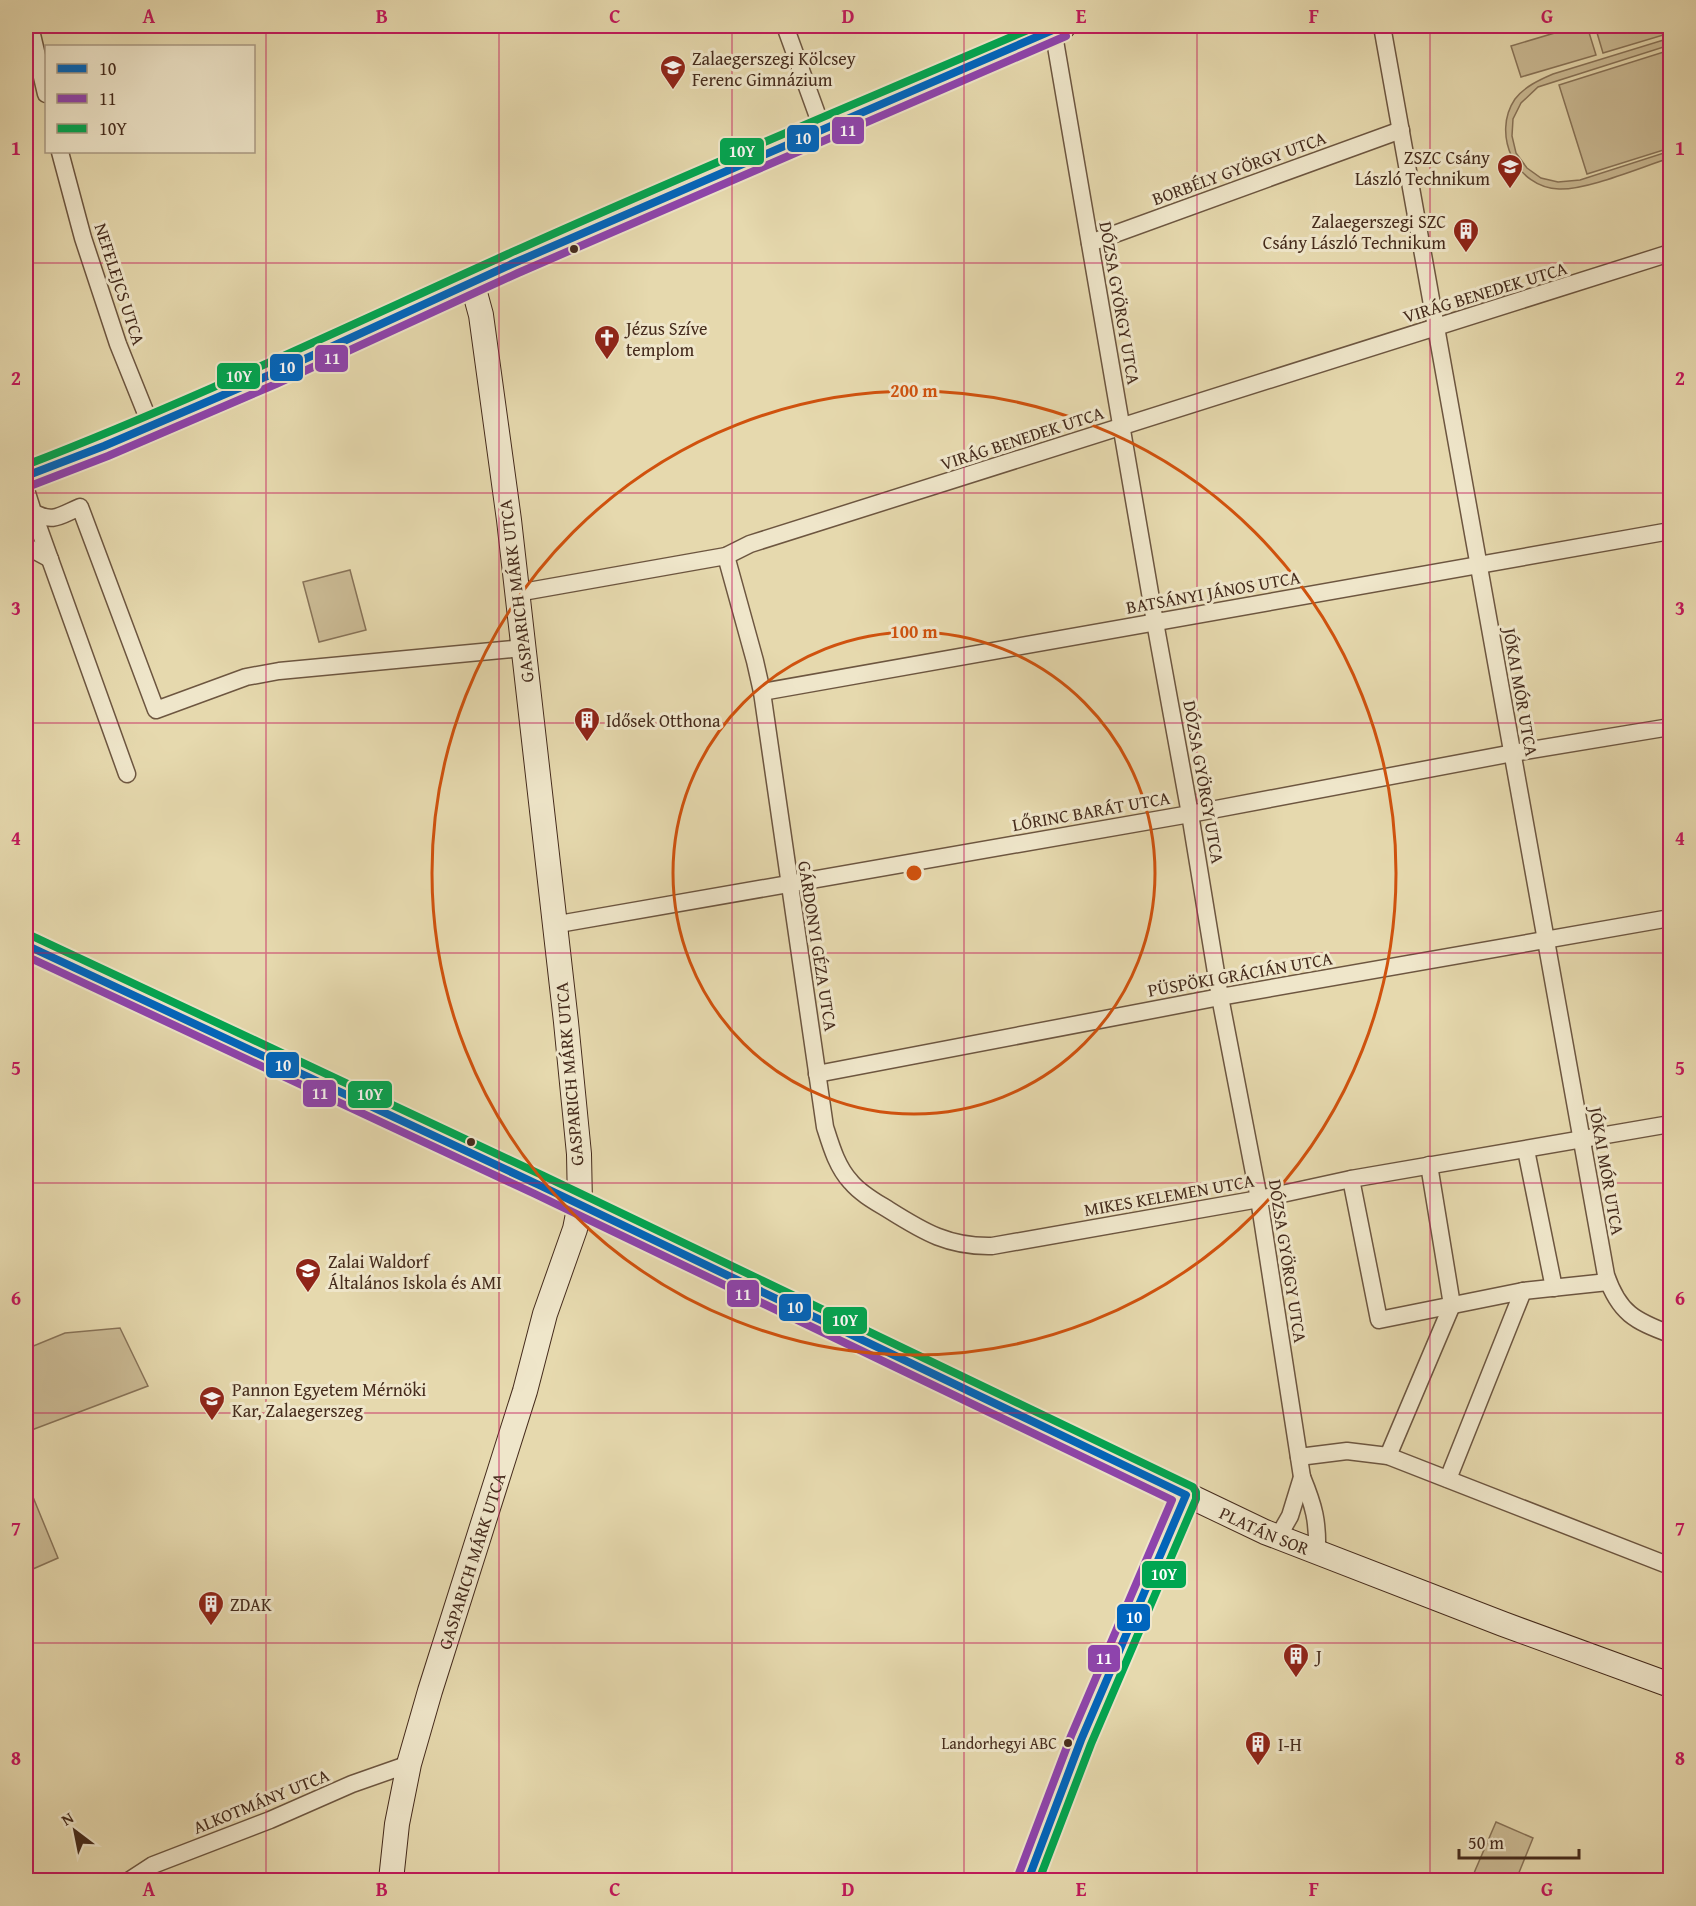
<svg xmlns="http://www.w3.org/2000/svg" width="1696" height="1906" font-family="'Gentium Book Plus',serif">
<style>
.green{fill:#cbbb95;stroke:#887358;stroke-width:1.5}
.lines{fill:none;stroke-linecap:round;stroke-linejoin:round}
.street-casing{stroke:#6d5640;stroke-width:19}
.secondary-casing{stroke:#452b1c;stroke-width:26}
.primary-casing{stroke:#452b1c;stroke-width:29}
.street{stroke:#efe6ca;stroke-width:16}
.secondary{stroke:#efe6ca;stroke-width:24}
.primary{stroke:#e6d9ae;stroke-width:27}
.bus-1-casing{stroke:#efe6ca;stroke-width:12}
.bus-2-casing{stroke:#efe6ca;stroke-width:12}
.bus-3-casing{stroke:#efe6ca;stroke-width:12}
.bus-1{stroke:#0065bd;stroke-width:8}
.bus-2{stroke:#8e44ad;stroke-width:8}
.bus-3{stroke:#00a651;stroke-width:8}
.grid{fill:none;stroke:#c2185b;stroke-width:1.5;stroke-opacity:0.55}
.ring{fill:none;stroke:#d0520e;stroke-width:3}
.bus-dot{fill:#452b1c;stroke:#efe6ca;stroke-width:2}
.labels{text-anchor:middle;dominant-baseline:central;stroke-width:6;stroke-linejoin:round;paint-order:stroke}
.bus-label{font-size:16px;fill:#452b1c;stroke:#efe6ca;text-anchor:end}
.poi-label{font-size:18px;fill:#452b1c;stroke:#efe6ca;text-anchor:start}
.street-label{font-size:18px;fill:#452b1c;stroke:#efe6ca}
.centre{fill:#d0520e;stroke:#efe6ca;stroke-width:3}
.ring-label{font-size:18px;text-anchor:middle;font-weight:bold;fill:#d0520e;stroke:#efe6ca;stroke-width:6;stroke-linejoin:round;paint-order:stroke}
.line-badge{stroke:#efe6ca;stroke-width:2}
.badge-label{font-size:16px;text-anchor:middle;font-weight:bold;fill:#fff}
.neatline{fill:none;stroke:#c2185b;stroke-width:2}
.grid-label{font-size:20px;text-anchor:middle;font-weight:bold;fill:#c2185b}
</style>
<rect width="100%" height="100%" fill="#e6d9ae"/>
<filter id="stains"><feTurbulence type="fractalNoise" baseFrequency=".00333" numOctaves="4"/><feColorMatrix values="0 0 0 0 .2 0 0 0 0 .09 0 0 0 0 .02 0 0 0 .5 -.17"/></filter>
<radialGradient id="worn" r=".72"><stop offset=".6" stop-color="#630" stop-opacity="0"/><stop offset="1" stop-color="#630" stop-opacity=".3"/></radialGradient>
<!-- green -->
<g class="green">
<polygon points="1578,26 1587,26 1596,55 1521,77 1511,46"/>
<polygon points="1595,26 1670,26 1670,33 1603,53"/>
<path d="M1670,38V45L1538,87L1521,103L1513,119L1512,136L1516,153L1527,168L1541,178L1558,182L1580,180L1670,151V158C1641,167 1588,190 1559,189C1516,188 1491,134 1515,99C1524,87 1539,80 1553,74Z"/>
<polygon points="1670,50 1670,148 1587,174 1559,85"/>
<polygon points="350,570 366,630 319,642 303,582"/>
<polygon points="120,1328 148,1386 29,1431 26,1423 26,1349 65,1333"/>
<polygon points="26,1480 58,1558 26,1572"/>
<polygon points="1496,1822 1533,1838 1516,1880 1471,1880"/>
</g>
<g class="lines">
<defs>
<g id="street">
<polyline points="30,26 46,94"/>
<polyline points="785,26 822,128"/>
<path d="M1382,26L1606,1275C1619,1313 1635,1321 1670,1334"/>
<polyline points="1053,29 1155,622 1190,814 1220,997 1259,1199 1302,1477 1290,1516 1278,1537"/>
<polyline points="60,152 83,238 118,344 151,426"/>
<polyline points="1090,243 1401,130"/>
<path d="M26,490L33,512C53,524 61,515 80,507L156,710L246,677L279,671L523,648"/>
<polyline points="29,514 33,512 127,774"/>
<polyline points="26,546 50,559"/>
<path d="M726,556L755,661L762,692L825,1127C831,1146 837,1167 851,1182C861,1194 876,1202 889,1210C924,1232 949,1247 992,1246L1259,1199L1351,1179L1670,1124"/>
<polyline points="517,593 726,556 750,544 1670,253"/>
<polyline points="762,692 1670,531"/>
<polyline points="553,925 1190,814 1513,753 1670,727"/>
<polyline points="817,1074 1220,997 1670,918"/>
<polyline points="1526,1150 1554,1288"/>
<polyline points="1351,1179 1379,1320 1523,1291 1448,1479"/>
<polyline points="1523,1291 1608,1282"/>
<polyline points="1388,1456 1452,1305 1429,1165"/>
<polyline points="1299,1457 1347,1451 1388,1456 1670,1566"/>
<path d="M1302,1477C1314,1506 1318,1521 1317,1553"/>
<polyline points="130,1880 153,1865 270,1820 352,1784 409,1764"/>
<polyline points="1028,1880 1056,1803 1081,1740 1186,1495"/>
</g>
<g id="secondary">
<path id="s1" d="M26,945L539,1185L1265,1532L1503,1624L1670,1685"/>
<path id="s2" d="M391,1880L397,1824L409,1764L430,1691L525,1391L545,1314L575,1229L580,1204L579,1154L566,1022L509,520L481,315L472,282"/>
</g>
<polyline id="primary" points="26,476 104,446 272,374 514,263 1062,26"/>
</defs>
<!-- street casing -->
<use href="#street" class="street-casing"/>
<!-- secondary casing -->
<use href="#secondary" class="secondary-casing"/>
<!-- primary casing -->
<use href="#primary" class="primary-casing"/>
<!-- street -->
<use href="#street" class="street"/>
<!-- secondary -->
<use href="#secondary" class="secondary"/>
<!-- primary -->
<use href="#primary" class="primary"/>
<defs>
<g id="bus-1">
<polyline points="26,476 104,446 272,374 514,263 1062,26"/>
<polyline points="26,945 539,1185 1186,1495 1081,1740 1028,1880"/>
</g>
<g id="bus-2">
<polyline points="30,486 108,456 276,384 518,273 1066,36"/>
<polyline points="26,956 535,1194 1172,1500 1071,1736 1018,1876"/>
</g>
<g id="bus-3">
<path d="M26,465C189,402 348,326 508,254C683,175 860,102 1037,26"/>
<polyline points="30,935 544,1176 1193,1487 1196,1492 1196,1499 1091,1744 1039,1880"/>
</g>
</defs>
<!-- bus-1 casing -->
<use href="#bus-1" class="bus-1-casing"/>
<!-- bus-2 casing -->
<use href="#bus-2" class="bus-2-casing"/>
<!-- bus-3 casing -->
<use href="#bus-3" class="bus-3-casing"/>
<!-- bus-1 -->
<use href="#bus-1" class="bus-1"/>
<!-- bus-2 -->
<use href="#bus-2" class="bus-2"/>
<!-- bus-3 -->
<use href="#bus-3" class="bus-3"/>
</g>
<!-- grid -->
<path class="grid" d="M266,26V1880M499,26V1880M732,26V1880M964,26V1880M1197,26V1880M1430,26V1880M26,263H1670M26,493H1670M26,723H1670M26,953H1670M26,1183H1670M26,1413H1670M26,1643H1670"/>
<!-- distance rings -->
<g class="ring">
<circle cx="914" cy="873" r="241"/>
<circle cx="914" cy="873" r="482"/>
</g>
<!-- icons -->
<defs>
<symbol id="school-pin" viewBox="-11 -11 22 30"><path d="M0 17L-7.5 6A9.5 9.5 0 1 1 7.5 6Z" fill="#8f2418" stroke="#efe6ca"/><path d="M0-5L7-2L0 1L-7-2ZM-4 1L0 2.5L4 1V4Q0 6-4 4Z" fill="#fff"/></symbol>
<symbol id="building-pin" viewBox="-11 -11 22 30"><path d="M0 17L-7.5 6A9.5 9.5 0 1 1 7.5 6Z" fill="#8f2418" stroke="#efe6ca"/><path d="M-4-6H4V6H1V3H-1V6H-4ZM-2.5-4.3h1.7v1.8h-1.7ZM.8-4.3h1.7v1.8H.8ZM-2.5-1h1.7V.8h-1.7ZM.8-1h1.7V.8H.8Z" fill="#fff"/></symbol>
<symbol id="church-pin" viewBox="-11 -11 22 30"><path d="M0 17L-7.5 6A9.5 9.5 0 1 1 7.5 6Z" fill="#8f2418" stroke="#efe6ca"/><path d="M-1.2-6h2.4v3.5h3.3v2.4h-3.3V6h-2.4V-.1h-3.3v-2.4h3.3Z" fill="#fff"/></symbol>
<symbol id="university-pin" viewBox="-11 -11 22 30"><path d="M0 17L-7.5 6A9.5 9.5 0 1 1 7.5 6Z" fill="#8f2418" stroke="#efe6ca"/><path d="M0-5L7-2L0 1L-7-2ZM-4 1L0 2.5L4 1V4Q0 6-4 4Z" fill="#fff"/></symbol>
</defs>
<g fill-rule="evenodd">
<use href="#school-pin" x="658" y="53" width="30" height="40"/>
<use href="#school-pin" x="1495" y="152" width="30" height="40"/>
<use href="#building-pin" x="1451" y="216" width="30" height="40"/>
<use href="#church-pin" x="592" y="323" width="30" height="40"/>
<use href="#building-pin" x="572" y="705" width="30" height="40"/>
<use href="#school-pin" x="293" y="1256" width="30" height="40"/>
<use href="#university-pin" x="197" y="1384" width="30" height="40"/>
<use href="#building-pin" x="196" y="1589" width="30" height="40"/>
<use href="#building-pin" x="1281" y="1641" width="30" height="40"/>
<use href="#building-pin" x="1243" y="1729" width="30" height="40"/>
</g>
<!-- markers -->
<g class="bus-dot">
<circle cx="574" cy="249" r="5"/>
<circle cx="471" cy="1142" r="5"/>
<circle cx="1068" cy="1743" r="5"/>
</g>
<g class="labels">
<!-- bus labels -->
<g class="bus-label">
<text x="1057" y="1743">Landorhegyi ABC</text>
</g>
<!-- poi labels -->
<g class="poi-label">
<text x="692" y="58">Zalaegerszegi Kölcsey<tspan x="692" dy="21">Ferenc Gimnázium</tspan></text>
<text x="1490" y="157" text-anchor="end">ZSZC Csány<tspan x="1490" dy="21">László Technikum</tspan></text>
<text x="1446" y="221" text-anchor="end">Zalaegerszegi SZC<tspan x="1446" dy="21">Csány László Technikum</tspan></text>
<text x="626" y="328">Jézus Szíve<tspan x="626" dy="21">templom</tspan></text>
<text x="606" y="720">Idősek Otthona</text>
<text x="328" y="1261">Zalai Waldorf<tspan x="328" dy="21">Általános Iskola és AMI</tspan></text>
<text x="232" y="1389">Pannon Egyetem Mérnöki<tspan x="232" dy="21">Kar, Zalaegerszeg</tspan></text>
<text x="230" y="1604">ZDAK</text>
<text x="1316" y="1656">J</text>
<text x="1278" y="1744">I-H</text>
</g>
<!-- street labels -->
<g class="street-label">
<text transform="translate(1239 168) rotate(-20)">BORBÉLY GYÖRGY UTCA</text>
<text transform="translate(120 284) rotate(72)">NEFELEJCS UTCA</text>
<text transform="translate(1485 292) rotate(-17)">VIRÁG BENEDEK UTCA</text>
<text transform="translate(1120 303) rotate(80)">DÓZSA GYÖRGY UTCA</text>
<text transform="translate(1022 438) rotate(-18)">VIRÁG BENEDEK UTCA</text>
<text transform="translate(516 591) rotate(-97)">GASPARICH MÁRK UTCA</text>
<text transform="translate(1213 592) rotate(-10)">BATSÁNYI JÁNOS UTCA</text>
<text transform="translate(1521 692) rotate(80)">JÓKAI MÓR UTCA</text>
<text transform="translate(1204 782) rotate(80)">DÓZSA GYÖRGY UTCA</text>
<text transform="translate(1091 811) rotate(-10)">LŐRINC BARÁT UTCA</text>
<text transform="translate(818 946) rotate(81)">GÁRDONYI GÉZA UTCA</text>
<text transform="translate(1240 974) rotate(-10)">PÜSPÖKI GRÁCIÁN UTCA</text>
<text transform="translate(569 1074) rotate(-95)">GASPARICH MÁRK UTCA</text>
<text transform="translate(1607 1171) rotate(80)">JÓKAI MÓR UTCA</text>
<text transform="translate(1169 1195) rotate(-10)">MIKES KELEMEN UTCA</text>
<text transform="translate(1288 1261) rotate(81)">DÓZSA GYÖRGY UTCA</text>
<text stroke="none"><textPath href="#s1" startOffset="1370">PLATÁN SOR</textPath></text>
<text stroke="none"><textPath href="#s2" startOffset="330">GASPARICH MÁRK UTCA</textPath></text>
<text transform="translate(261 1801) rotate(-22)">ALKOTMÁNY UTCA</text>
</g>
</g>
<circle cx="914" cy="873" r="9" class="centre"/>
<g class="ring-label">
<text x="914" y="397">200 m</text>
<text x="914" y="638">100 m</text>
</g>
<g class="line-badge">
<rect x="831" y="116" width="34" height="29" rx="6" fill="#8e44ad"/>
<rect x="786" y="124" width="34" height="29" rx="6" fill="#0065bd"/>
<rect x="719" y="137" width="46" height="29" rx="6" fill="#00a651"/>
<rect x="314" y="344" width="35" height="29" rx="6" fill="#8e44ad"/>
<rect x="269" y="353" width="35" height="29" rx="6" fill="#0065bd"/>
<rect x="216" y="362" width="45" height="28" rx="6" fill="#00a651"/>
<rect x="265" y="1051" width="35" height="28" rx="6" fill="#0065bd"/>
<rect x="302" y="1079" width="35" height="29" rx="6" fill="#8e44ad"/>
<rect x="347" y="1080" width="46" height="29" rx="6" fill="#00a651"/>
<rect x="726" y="1279" width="34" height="29" rx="6" fill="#8e44ad"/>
<rect x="778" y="1293" width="34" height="29" rx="6" fill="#0065bd"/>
<rect x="822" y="1306" width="46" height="29" rx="6" fill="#00a651"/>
<rect x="1141" y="1560" width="46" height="29" rx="6" fill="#00a651"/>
<rect x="1116" y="1603" width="35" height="29" rx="6" fill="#0065bd"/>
<rect x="1087" y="1644" width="34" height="29" rx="6" fill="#8e44ad"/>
</g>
<g class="badge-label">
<text x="848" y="136">11</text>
<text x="803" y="144">10</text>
<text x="742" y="157">10Y</text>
<text x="332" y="364">11</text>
<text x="287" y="373">10</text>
<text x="239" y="382">10Y</text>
<text x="283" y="1071">10</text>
<text x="320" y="1099">11</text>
<text x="370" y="1100">10Y</text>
<text x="743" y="1300">11</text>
<text x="795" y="1313">10</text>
<text x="845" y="1326">10Y</text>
<text x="1164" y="1580">10Y</text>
<text x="1134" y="1623">10</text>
<text x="1104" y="1664">11</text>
</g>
<!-- margin -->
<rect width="1696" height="1906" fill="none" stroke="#e6d9ae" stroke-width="66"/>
<!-- legend -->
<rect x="45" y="45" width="210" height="108" fill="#efe6ca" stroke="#ab9b84" stroke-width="1.5"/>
<rect x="57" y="64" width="30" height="9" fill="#0065bd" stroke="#ab9b84" stroke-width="1.5"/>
<text x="99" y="75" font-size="18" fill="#452b1c">10</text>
<rect x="57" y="94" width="30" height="9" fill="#8e44ad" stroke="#ab9b84" stroke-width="1.5"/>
<text x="99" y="105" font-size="18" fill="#452b1c">11</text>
<rect x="57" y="124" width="30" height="9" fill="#00a651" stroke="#ab9b84" stroke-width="1.5"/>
<text x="99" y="135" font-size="18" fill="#452b1c">10Y</text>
<!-- north arrow -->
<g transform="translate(75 1831) rotate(328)" stroke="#efe6ca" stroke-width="4.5" paint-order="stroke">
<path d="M0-4.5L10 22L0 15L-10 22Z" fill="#452b1c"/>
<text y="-9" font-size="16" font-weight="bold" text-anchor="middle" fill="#452b1c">N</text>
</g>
<!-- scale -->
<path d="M1459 1849v9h120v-9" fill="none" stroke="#452b1c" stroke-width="3"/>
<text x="1468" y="1849" font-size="18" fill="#452b1c" stroke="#efe6ca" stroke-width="4.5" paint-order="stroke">50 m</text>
<rect x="33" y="33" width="1630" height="1840" class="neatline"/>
<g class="grid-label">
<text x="149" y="23">A</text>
<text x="382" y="23">B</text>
<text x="615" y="23">C</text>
<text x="848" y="23">D</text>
<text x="1081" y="23">E</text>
<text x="1314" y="23">F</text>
<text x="1547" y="23">G</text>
<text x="16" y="155">1</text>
<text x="1680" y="155">1</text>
<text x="16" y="385">2</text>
<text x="1680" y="385">2</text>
<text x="16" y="615">3</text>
<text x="1680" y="615">3</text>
<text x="16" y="845">4</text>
<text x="1680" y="845">4</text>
<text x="16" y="1075">5</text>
<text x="1680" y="1075">5</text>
<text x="16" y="1305">6</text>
<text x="1680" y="1305">6</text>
<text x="16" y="1535">7</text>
<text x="1680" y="1535">7</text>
<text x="16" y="1765">8</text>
<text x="1680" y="1765">8</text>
<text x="149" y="1896">A</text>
<text x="382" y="1896">B</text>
<text x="615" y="1896">C</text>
<text x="848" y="1896">D</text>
<text x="1081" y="1896">E</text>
<text x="1314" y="1896">F</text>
<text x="1547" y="1896">G</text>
</g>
<rect width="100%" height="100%" filter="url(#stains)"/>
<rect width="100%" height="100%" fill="url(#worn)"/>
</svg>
